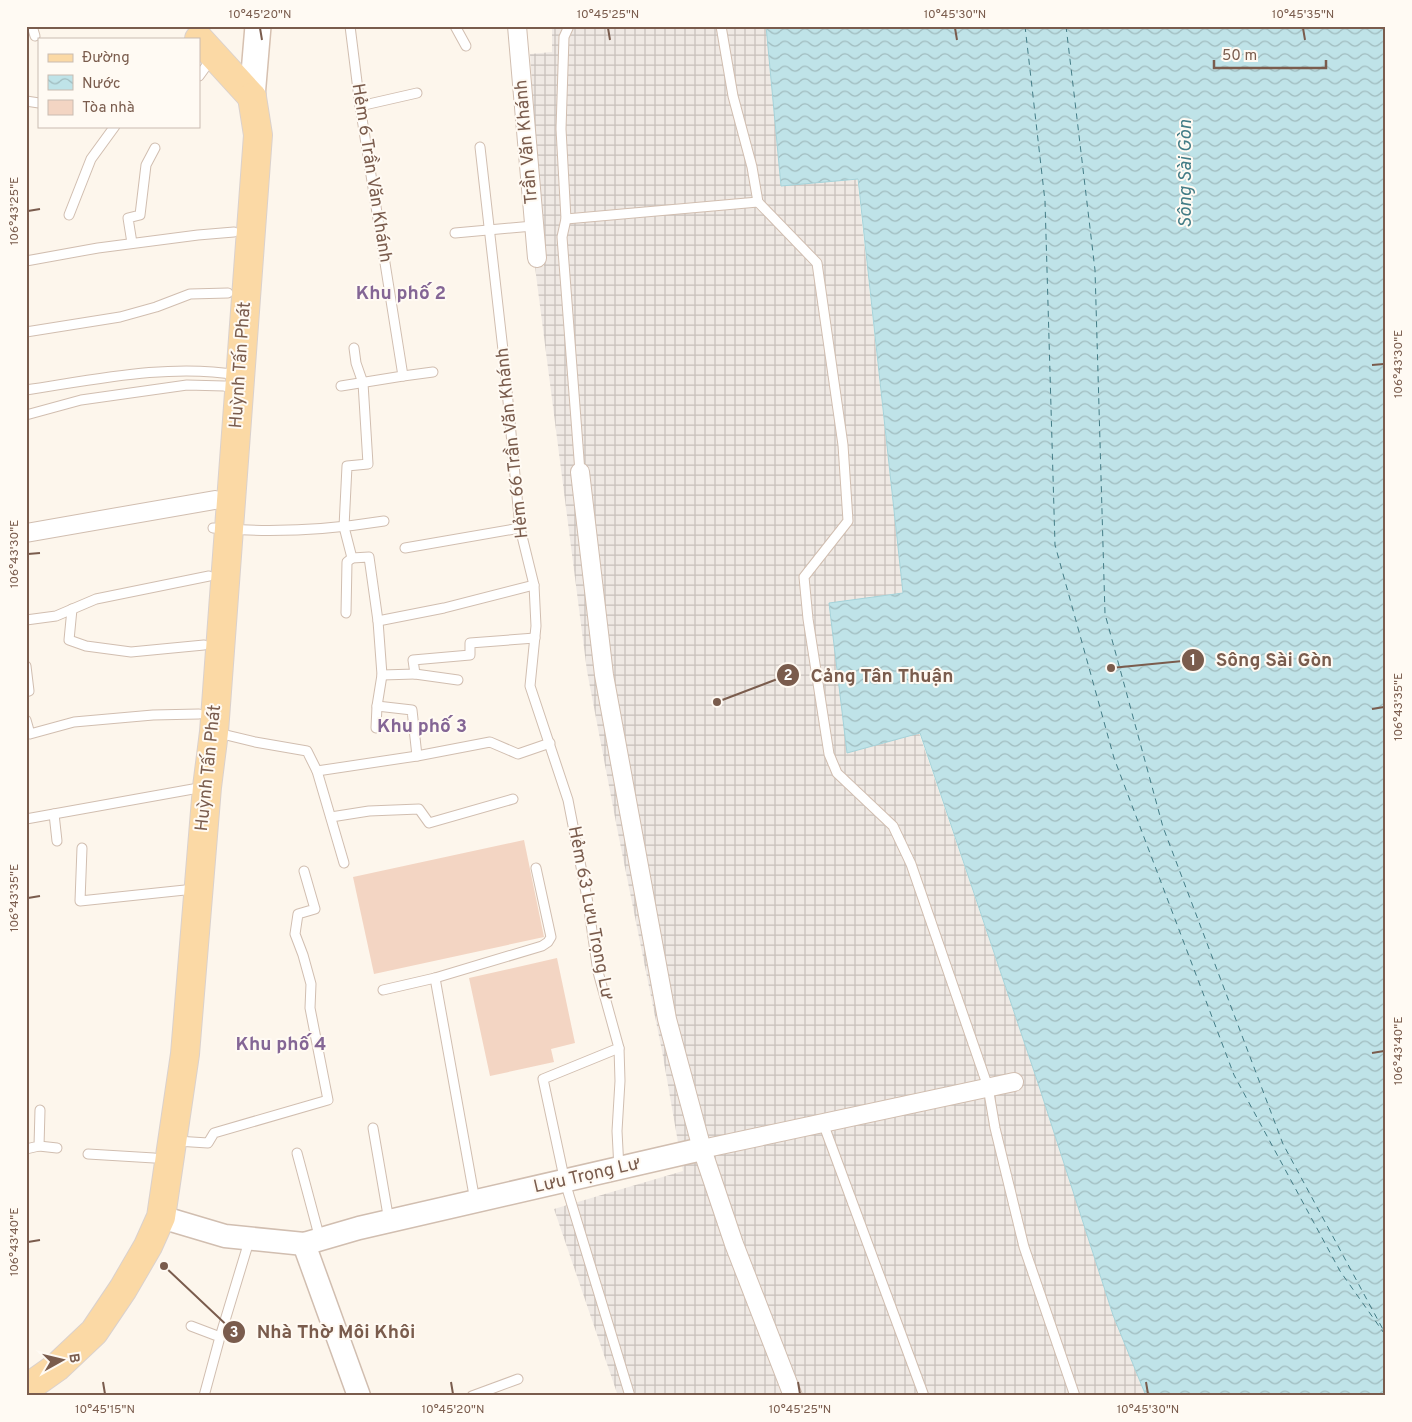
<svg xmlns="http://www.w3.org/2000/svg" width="1412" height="1422" font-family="Overpass,sans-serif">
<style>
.industrial{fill:url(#industrial-grid)}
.water{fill:url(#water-waves);stroke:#a5d3da}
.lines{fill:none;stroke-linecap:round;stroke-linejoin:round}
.ferry{stroke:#437c86;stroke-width:1;stroke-dasharray:6 5;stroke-linecap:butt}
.building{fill:#f3d5c3}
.service-casing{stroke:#d1beb0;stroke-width:11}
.minor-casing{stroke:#d1beb0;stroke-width:20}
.tertiary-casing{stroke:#d1beb0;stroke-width:25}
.secondary-casing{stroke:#d6c0b0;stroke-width:28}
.primary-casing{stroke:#dad1cd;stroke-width:30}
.service{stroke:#fff;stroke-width:9}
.minor{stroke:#fff;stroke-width:18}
.tertiary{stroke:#fff;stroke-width:22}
.secondary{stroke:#fff;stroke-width:25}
.primary{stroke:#fbd9a5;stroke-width:28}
.ticks{fill:none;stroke:#7a5c4d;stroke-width:2}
.labels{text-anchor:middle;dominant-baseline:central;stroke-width:4;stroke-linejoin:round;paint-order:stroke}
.street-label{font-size:18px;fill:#7a5c4d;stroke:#fffaf3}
.water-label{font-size:19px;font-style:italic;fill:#437c86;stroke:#fffaf3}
.neighbourhood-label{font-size:19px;font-weight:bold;fill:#846695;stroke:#fffaf3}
.leader{fill:none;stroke:#7a5c4d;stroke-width:2}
.callout-dot{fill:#7a5c4d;stroke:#fffaf3;stroke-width:2}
.mark-label{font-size:15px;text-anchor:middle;font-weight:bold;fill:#fff}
.callout-label{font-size:19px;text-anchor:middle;font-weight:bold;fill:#7a5c4d;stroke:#fffaf3;stroke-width:4;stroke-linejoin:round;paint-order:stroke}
.neatline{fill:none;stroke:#7a5c4d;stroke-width:2}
.ticks-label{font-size:12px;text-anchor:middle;fill:#7a5c4d}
</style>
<defs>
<pattern id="industrial-grid" width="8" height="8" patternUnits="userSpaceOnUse" patternTransform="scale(1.25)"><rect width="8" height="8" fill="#efe9e4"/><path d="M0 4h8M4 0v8" fill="none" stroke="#c7c0bb"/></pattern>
<pattern id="water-waves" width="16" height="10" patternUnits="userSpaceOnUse" patternTransform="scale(1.25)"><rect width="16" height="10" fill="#bfe3e8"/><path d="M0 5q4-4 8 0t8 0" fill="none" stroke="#a0bbbe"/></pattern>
</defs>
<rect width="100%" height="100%" fill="#fdf6ec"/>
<!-- industrial -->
<polygon class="industrial" points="552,26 766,26 781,186 857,178 903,593 847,753 919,733 1039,1086 1113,1315 1146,1396 618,1396 554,1209 683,1171 662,1051 618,833 587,671 535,267 544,266 530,54 552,52"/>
<!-- water -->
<polygon class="water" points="766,26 1386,26 1386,1396 1146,1396 1113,1315 1039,1086 920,733 847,753 829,603 903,593 858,179 781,186"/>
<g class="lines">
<!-- ferry -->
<g class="ferry">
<polyline points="1025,26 1045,201 1055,545 1114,758 1234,1075 1340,1271 1386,1336"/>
<polyline points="1066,26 1095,270 1105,614 1163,827 1283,1144 1386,1335"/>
</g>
</g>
<!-- building -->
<g class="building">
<polygon points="524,840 544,937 374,974 353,877"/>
<polygon points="557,958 575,1043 551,1049 554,1062 490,1076 469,978"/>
</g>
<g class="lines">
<defs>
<g id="service">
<polyline points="32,26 35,36"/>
<polyline points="455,26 466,46"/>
<polyline points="569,26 564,37 561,129 566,219 562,237 580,472"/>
<polyline points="721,26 733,96 752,167 758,202 817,263 843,445 848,521 804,577 808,619 829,754 837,773 893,826 911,864 988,1087 995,1128 1024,1247 1075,1396"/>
<polyline points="199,76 212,58"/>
<polyline points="26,101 39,103"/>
<polyline points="360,106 417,93"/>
<polyline points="480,147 504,359 520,528 534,585 536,626 530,686 568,800 588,903 598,972 619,1048 543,1079 565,1182 630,1396"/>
<polyline points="69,215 91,159 115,126"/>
<polyline points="566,219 758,202"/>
<polyline points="455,233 533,226"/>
<polyline points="132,243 128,218 140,215 146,165 155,148"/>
<polyline points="26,261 98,248 198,235 234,232"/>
<polyline points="26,332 120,317 156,307 190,294 228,293"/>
<polyline points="403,376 433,372"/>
<polyline points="341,386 403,376 360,106 350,26"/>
<path d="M26,390C93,380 170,363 237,375"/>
<polyline points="26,415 81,400 187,385 224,386 237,389"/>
<path d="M213,528C270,533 328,530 384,521"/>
<polyline points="405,548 520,528"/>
<polyline points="352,558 344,527 347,466 368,464 363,383 356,363 354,348"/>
<polyline points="352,558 369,557 378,621 382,675 377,706 376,728"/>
<polyline points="72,609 69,640 86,646 131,652 204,645"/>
<polyline points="346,613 347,562 352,558"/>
<polyline points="26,620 56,616 96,599 209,576"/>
<polyline points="378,621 444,608 534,585"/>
<polyline points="26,666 29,691 26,692"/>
<polyline points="415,674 458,680"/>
<polyline points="382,675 415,674 413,660 470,655 470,643 535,638"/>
<polyline points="377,706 412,710 417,756"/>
<polyline points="26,720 30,734 74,722 153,715 199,714"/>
<polyline points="218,733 255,742 307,751 317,771 417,756 490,742 518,754 550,743"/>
<polyline points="317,771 344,863"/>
<polyline points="54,814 57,841"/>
<polyline points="331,817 369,811 419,809 429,823 513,799"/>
<polyline points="26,819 193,789"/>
<polyline points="82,848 80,901 185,890"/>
<polyline points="435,978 475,1201"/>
<polyline points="383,990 435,978 542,946 548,942 551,937 536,868"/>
<polyline points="823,1123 924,1396"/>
<polyline points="373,1128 389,1221"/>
<polyline points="176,1141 208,1143 214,1133 328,1100 310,1008 311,984 303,955 295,934 298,914 315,909 304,871"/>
<polyline points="39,1146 57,1148"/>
<polyline points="26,1149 39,1146 40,1110"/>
<polyline points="297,1153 320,1239"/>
<polyline points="88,1154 154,1158"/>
<polyline points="619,1169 617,1131 620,1081 619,1048"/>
<polyline points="191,1326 220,1337 204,1396"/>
<polyline points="220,1337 250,1238"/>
<polyline points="472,1396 518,1379"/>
</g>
<g id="minor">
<polyline points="517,26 537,258"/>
<polyline points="580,472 604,675 667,1019 702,1149 734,1244 793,1396"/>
<polyline points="26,533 215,500"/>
<polyline points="702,1149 1014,1082"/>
</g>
<g id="tertiary">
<polyline points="161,1217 225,1236 304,1244 359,1228 702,1149"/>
<polyline points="304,1244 359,1396"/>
</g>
<polyline id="secondary" points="252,97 258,26"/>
<g id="primary">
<polyline points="199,39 252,97"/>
<polyline points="26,1389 57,1367 94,1332 123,1289 148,1246 161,1217 185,1054 207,787 214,732 258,135 252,97"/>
</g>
</defs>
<!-- service casing -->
<use href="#service" class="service-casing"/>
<!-- minor casing -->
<use href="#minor" class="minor-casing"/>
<!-- tertiary casing -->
<use href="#tertiary" class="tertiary-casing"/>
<!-- secondary casing -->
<use href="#secondary" class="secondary-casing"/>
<!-- primary casing -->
<use href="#primary" class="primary-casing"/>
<!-- service -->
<use href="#service" class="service"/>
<!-- minor -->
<use href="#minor" class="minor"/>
<!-- tertiary -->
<use href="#tertiary" class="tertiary"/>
<!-- secondary -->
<use href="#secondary" class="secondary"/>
<!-- primary -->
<use href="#primary" class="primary"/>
</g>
<!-- ticks -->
<path class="ticks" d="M260,28L262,40M608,28L610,40M955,28L957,40M1303,28L1305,40M28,211L40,209M1372,365L1384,364M28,554L40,553M1372,709L1384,707M28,898L40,896M1372,1053L1384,1051M28,1242L40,1240M103,1382L105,1394M451,1382L453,1394M798,1382L800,1394M1146,1382L1148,1394"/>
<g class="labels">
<!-- street labels -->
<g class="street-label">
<text transform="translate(527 142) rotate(-95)">Trần Văn Khánh</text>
<text transform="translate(371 173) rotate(81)">Hẻm 6 Trần Văn Khánh</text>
<text transform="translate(241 365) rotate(-86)">Huỳnh Tấn Phát</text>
<text transform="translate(513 443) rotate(-96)">Hẻm 66 Trần Văn Khánh</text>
<text transform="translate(209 768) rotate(-84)">Huỳnh Tấn Phát</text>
<text transform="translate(590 913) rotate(79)">Hẻm 63 Lưu Trọng Lư</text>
<text transform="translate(587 1176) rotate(-13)">Lưu Trọng Lư</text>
</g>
<!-- water labels -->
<g class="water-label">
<text transform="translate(1186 174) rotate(-90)">Sông Sài Gòn</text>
</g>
<!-- neighbourhood labels -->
<g class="neighbourhood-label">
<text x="401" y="294">Khu phố 2</text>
<text x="422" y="727">Khu phố 3</text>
<text x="281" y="1045">Khu phố 4</text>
</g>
</g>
<!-- callouts -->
<path class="leader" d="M1111 668L1193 660M717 702L788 675M164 1266L234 1332"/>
<g class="callout-dot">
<circle cx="1111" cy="668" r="5"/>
<circle cx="717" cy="702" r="5"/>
<circle cx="164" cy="1266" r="5"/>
<circle cx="1193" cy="660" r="12"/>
<circle cx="788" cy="675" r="12"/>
<circle cx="234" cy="1332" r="12"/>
</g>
<g class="mark-label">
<text x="1193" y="665">1</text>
<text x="788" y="680">2</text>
<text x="234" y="1337">3</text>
</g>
<g class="callout-label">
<text x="1274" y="666">Sông Sài Gòn</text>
<text x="882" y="682">Cảng Tân Thuận</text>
<text x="336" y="1338">Nhà Thờ Môi Khôi</text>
</g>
<!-- border -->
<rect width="1412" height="1422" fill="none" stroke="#fffaf3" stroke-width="55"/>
<!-- legend -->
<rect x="38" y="38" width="162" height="90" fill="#fffaf3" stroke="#cabbb1"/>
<rect x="48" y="54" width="25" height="8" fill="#fbd9a5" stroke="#cabbb1"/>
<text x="82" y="62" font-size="15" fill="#7a5c4d">Đường</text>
<rect x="48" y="75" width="25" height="15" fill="url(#water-waves)" stroke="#cabbb1"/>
<text x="82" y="88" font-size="15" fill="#7a5c4d">Nước</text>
<rect x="48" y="100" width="25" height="15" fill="#f3d5c3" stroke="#cabbb1"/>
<text x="82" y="112" font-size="15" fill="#7a5c4d">Tòa nhà</text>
<!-- north arrow -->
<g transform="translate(62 1360) rotate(82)" stroke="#fffaf3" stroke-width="4" paint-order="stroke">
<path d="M0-4L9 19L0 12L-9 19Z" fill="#7a5c4d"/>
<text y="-8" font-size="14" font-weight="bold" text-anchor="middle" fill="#7a5c4d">B</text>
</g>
<!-- scale -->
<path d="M1214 60v8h112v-8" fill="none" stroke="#7a5c4d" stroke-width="2.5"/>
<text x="1222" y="60" font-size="15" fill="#7a5c4d" stroke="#fffaf3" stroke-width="4" paint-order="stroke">50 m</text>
<rect x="28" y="28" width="1356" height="1366" class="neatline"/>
<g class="ticks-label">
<text x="260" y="18">10°45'20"N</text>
<text x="608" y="18">10°45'25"N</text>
<text x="955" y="18">10°45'30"N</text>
<text x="1303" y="18">10°45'35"N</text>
<text transform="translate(14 211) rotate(-90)" y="4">106°43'25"E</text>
<text transform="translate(1398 364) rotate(-90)" y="4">106°43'30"E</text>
<text transform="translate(14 554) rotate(-90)" y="4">106°43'30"E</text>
<text transform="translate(1398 707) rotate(-90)" y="4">106°43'35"E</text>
<text transform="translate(14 898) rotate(-90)" y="4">106°43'35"E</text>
<text transform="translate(1398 1051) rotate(-90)" y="4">106°43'40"E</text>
<text transform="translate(14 1242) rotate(-90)" y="4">106°43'40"E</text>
<text x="105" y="1413">10°45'15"N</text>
<text x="453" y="1413">10°45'20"N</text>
<text x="800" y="1413">10°45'25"N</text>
<text x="1148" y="1413">10°45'30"N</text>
</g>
</svg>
